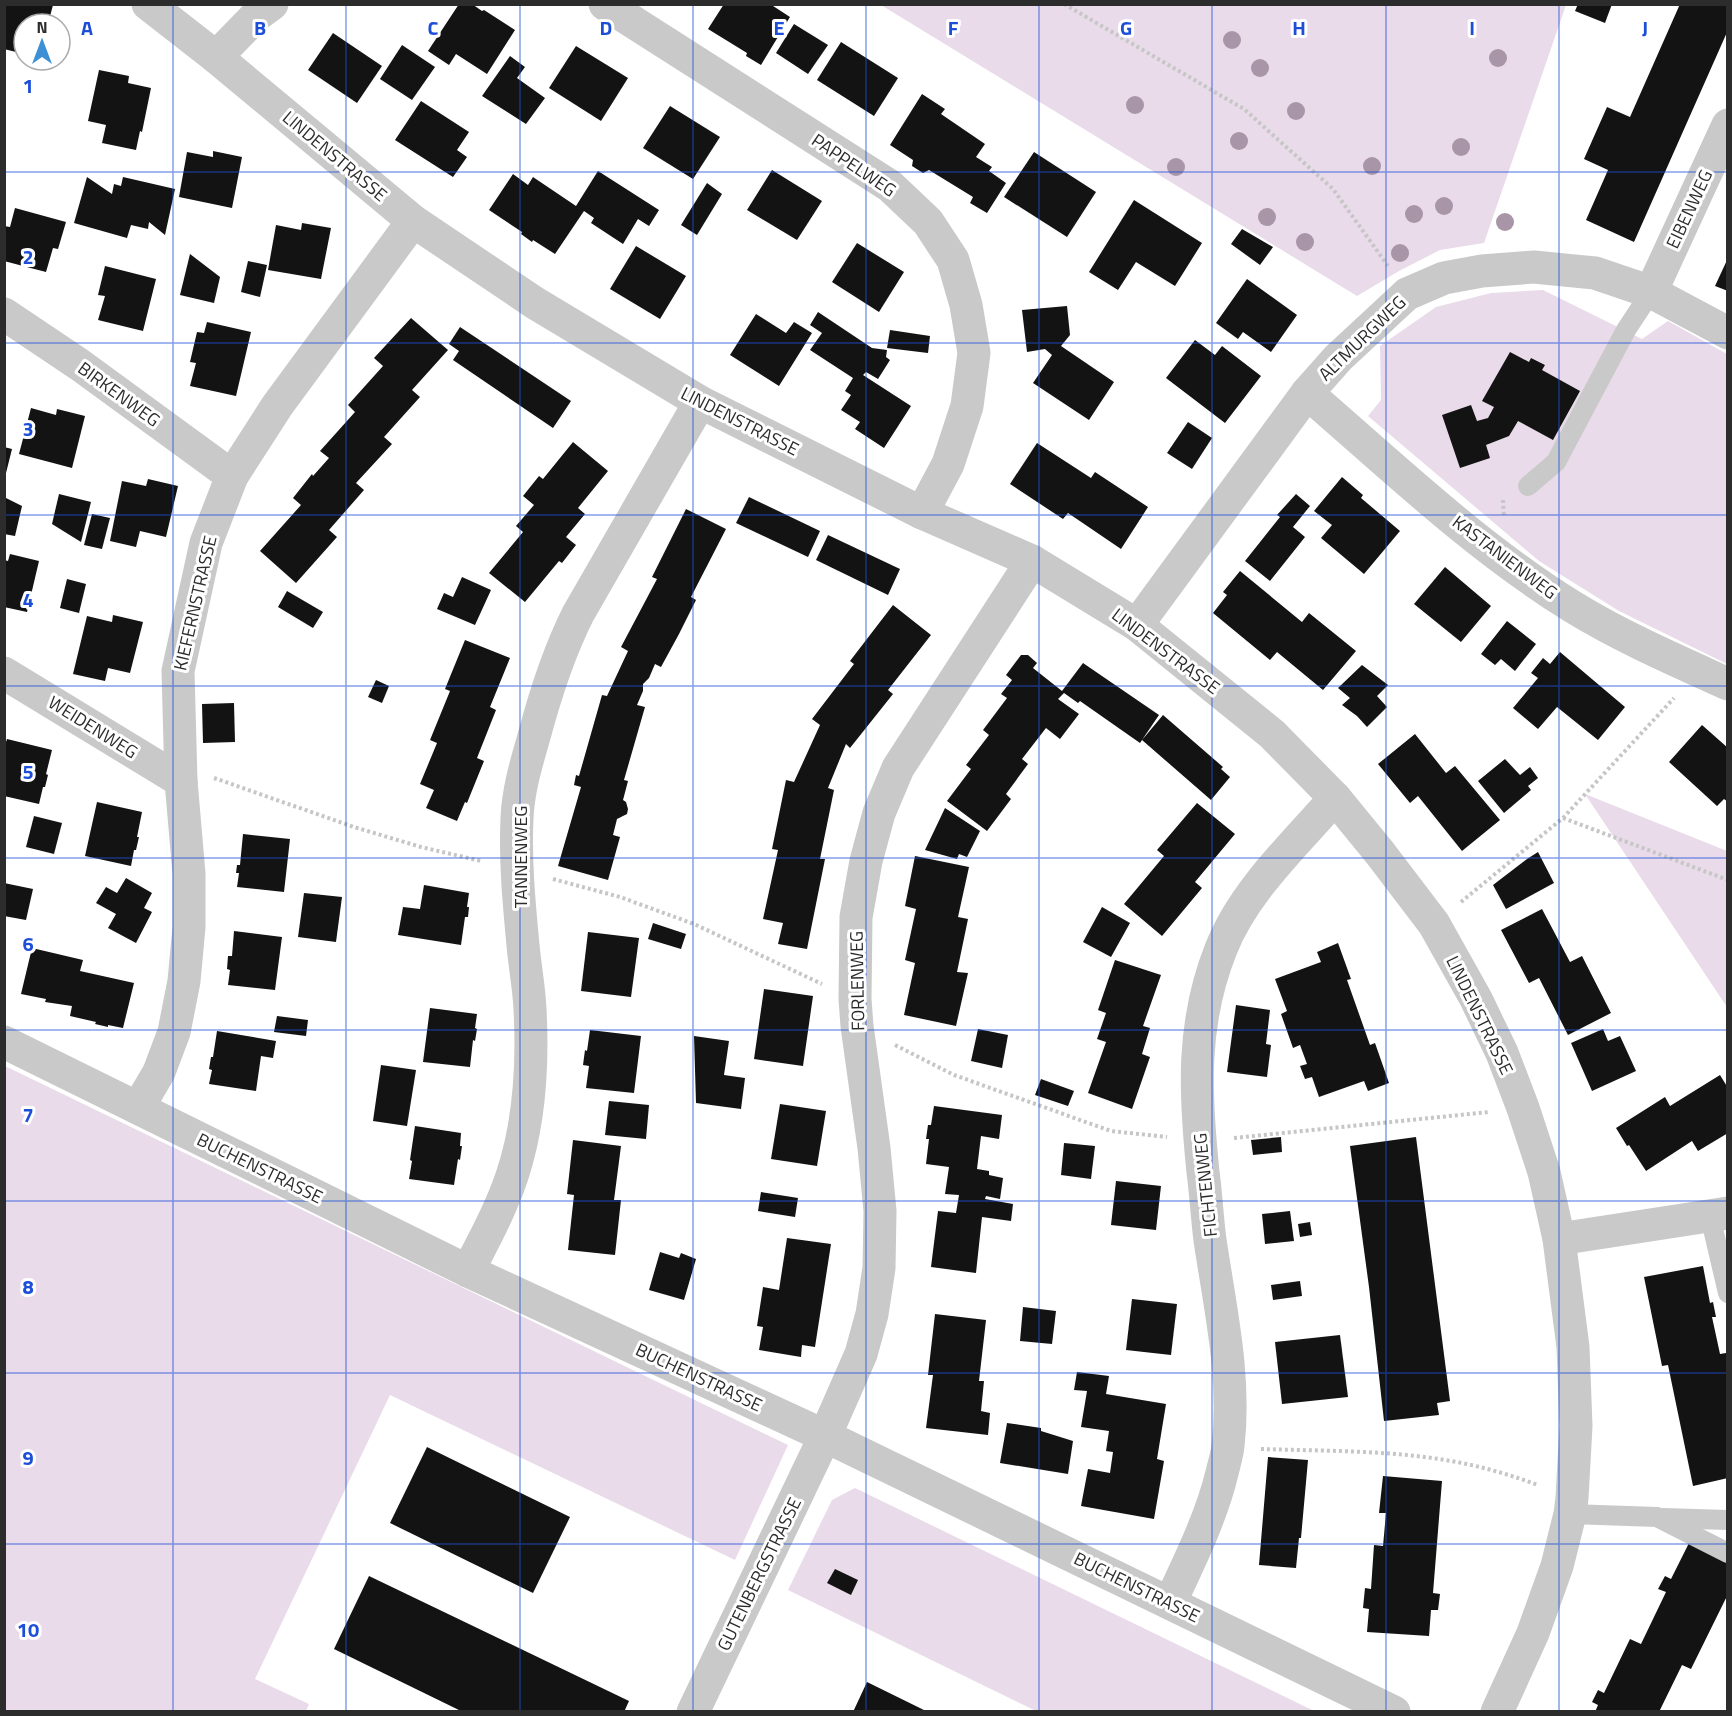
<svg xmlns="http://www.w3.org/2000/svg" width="1732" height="1716" font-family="'Titillium Web',sans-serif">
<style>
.green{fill:#e9dbe9}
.building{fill:#131313}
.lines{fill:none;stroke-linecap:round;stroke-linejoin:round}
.path{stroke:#c6c6c6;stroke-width:4;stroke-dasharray:3 3;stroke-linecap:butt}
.service{stroke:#c9c9c9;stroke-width:20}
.minor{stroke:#c9c9c9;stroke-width:33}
.tree{fill:#a995a8}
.grid{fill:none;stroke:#1d4ed8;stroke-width:1.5;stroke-opacity:0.55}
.labels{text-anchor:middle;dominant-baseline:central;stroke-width:6;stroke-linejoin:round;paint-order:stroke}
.street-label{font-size:18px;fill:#2c2c2c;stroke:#fff}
.grid-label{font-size:20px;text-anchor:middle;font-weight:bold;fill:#1d4ed8;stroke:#fff;stroke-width:6;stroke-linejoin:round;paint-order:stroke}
</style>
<rect width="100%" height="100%" fill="#fff"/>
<!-- green -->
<g class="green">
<polygon points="881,5 1566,5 1484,243 1440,250 1399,271 1357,296"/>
<polygon points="1543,290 1642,339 1668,321 1727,354 1727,664 1619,611 1539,561 1368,416 1381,400 1380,346 1436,307 1491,293"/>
<polygon points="1585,794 1727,851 1727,1007"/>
<polygon points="5,1066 788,1445 735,1560 390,1395 255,1679 309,1704 306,1711 5,1711"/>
<polygon points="855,1488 1314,1711 1036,1711 788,1590 832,1500"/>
</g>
<!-- building -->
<g class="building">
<polygon points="4,4 53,5 48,24 24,24 24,54 4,49"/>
<polygon points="459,4 472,4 482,11 484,10 515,30 487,74 456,54 449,65 428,51"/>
<polygon points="724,4 770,4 790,17 761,65 746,56 747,53 708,29"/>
<polygon points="1578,4 1612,4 1605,23 1575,11"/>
<polygon points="1680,4 1728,4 1728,30 1634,242 1586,220 1608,170 1584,159 1607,107 1630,117"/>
<polygon points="794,24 828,45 808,74 776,53"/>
<polygon points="333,33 382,66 357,103 308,70"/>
<polygon points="841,42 898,78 874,116 817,80"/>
<polygon points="402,45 435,67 412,100 380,79"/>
<polygon points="576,46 628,78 601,121 549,88"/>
<polygon points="510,56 525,67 517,78 545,98 526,124 482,96"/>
<polygon points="99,70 129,76 128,83 151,88 142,132 140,131 136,150 102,143 106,125 88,121"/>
<polygon points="922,94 945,109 941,114 985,144 976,157 992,167 989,171 1006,183 987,213 970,203 973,197 929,170 923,173 912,166 913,160 890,145"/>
<polygon points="421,101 469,132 457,150 467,157 453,177 395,140"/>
<polygon points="670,106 720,137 693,179 643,148"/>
<polygon points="213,151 242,157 232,208 179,197 187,152 213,157"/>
<polygon points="1034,152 1096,192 1067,237 1004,197"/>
<polygon points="772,170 822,201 797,240 747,210"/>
<polygon points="598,171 659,210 649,226 638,219 623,244 591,223 594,218 584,211 555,254 533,240 532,242 521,234 522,232 489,210 513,174 528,185 533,177 576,206"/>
<polygon points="87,177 112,194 114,184 121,186 123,177 175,189 165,235 149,222 148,229 131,225 127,238 74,223"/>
<polygon points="707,183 722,194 697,235 681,225"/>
<polygon points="1134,200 1202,243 1175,286 1136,262 1118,290 1089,272"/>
<polygon points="15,208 66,222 58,249 53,248 46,272 4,261 4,226 10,227"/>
<polygon points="302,223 331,228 321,279 268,270 276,225 301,230"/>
<polygon points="1242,229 1273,247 1260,265 1231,244"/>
<polygon points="857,243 904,272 879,312 832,282"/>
<polygon points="636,246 686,276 660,319 610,289"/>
<polygon points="190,254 220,277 214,303 180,295"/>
<polygon points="1728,258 1728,291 1715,286"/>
<polygon points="248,261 267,265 260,297 241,292"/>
<polygon points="105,266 156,279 143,331 98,320 105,296 98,295"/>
<polygon points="1247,279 1297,315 1271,352 1243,332 1238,339 1216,323"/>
<polygon points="1067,306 1070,335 1061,346 1114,382 1089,420 1033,383 1052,355 1045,349 1027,352 1022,310"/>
<polygon points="818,312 872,348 887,350 886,357 890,360 878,379 866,372 863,375 911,406 884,448 855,429 860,422 841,410 851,395 845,391 853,378 810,350 822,333 810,325"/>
<polygon points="756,314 786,333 794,322 812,333 779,386 730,355"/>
<polygon points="411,318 448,350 412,390 420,397 384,437 392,444 356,483 364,490 329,530 337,537 296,583 260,551 301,505 293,498 312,474 313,476 329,458 320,451 355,412 348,405 383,366 374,358"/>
<polygon points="207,322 251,332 236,396 190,386 196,363 190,362 197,332 204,333"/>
<polygon points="460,327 571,401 553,428 453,360 459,351 449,344"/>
<polygon points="890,330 930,336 928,353 887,348"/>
<polygon points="1195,340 1215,355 1222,346 1261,376 1225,423 1166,378"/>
<polygon points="1510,352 1529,362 1531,358 1545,365 1542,370 1580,391 1553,440 1518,421 1509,436 1486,445 1490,458 1460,468 1442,415 1471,405 1477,421 1488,418 1494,407 1482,401"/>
<polygon points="31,408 56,415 57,409 85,416 72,468 19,454"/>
<polygon points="1188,422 1212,438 1192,469 1167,453"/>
<polygon points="573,442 608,471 578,508 585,514 566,537 576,545 562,563 559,561 525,602 489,573 523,532 516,526 534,505 523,496 539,476 543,479"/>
<polygon points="1037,443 1091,478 1095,472 1148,507 1121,549 1068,513 1063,519 1010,484"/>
<polygon points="4,447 12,449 5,477 4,477"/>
<polygon points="1342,477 1363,495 1361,498 1400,531 1364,574 1321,538 1332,525 1314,511"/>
<polygon points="148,479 178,486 166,537 140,531 136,547 110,541 122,481 146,486"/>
<polygon points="59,494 91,502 81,542 52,524"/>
<polygon points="1296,494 1310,506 1293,527 1305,537 1270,581 1245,561 1280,517 1277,515"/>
<polygon points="4,497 22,506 15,536 4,534"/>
<polygon points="749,497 820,531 808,557 736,523"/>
<polygon points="686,509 726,529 691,597 696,600 679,634 661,667 655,664 649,678 643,684 643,691 637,705 645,707 624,780 628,781 623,800 626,802 628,809 627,814 617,819 613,835 620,837 608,880 558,866 581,787 574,785 576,775 579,776 602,695 607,696 628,651 621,647 657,579 652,577"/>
<polygon points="92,514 110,518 102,549 84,545"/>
<polygon points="828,535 900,569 888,595 816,560"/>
<polygon points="10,554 39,561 27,612 4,607 4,560 8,561"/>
<polygon points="1445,567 1491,606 1461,642 1414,604"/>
<polygon points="1240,571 1302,622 1309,613 1356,651 1323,690 1277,652 1270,660 1213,613 1227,595 1223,592"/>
<polygon points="462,577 491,590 475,625 437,609 444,593 453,597"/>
<polygon points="67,579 86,584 79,613 60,608"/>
<polygon points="287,591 323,612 313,628 278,607"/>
<polygon points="893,605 931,635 888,690 893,694 850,748 846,744 828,788 834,790 820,859 825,859 807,949 778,944 783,923 763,919 778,850 772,849 786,780 794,782 820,725 812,719 854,664 850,661"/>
<polygon points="113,615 143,622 130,673 108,668 105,681 73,674 87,616 112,622"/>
<polygon points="1507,621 1536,644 1515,671 1501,659 1495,665 1481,654"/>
<polygon points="465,640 510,658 490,707 496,710 477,758 484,761 467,803 465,802 457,821 426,808 434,790 420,784 437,743 430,740 450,691 445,689"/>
<polygon points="1560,652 1625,707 1598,740 1557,707 1538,729 1513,708 1538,678 1531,673 1543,658 1550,664"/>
<polygon points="1021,655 1028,655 1037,663 1033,668 1062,691 1083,663 1159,715 1142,740 1163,715 1223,767 1221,769 1230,777 1211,800 1142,740 1140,743 1080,701 1078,703 1064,693 1058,699 1079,714 1060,739 1046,728 1022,759 1028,764 1006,794 1011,799 987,831 947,801 971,769 966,765 989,735 983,730 1007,698 1001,694 1012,680 1006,675"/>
<polygon points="1362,665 1388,685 1377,696 1387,707 1367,727 1357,716 1342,705 1350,698 1338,688"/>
<polygon points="376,680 389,686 382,703 368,697"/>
<polygon points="234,703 235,742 203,743 202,704"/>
<polygon points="1702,725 1728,748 1728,802 1724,799 1717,806 1669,762"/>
<polygon points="1415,734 1446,773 1455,766 1500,820 1462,851 1418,796 1410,803 1378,764"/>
<polygon points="7,739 52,750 46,774 48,775 45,787 43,787 39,804 4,796 4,748"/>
<polygon points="1505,759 1520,775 1530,767 1538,778 1528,786 1531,790 1504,813 1478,781"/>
<polygon points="97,802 142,812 137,837 139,837 136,850 134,850 131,866 85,856"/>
<polygon points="1197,803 1235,834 1195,882 1202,888 1162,936 1124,904 1164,856 1157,850"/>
<polygon points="945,808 980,831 967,857 959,854 957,859 925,850"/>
<polygon points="34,816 62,823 54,854 26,847"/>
<polygon points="243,834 290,839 284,892 237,887 239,873 236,873 237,865 240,865"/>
<polygon points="1538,852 1554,883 1506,909 1493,885 1527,859"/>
<polygon points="915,856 969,867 958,917 968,919 957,972 968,973 956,1026 904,1015 915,963 905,960 916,909 905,906"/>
<polygon points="126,878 152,893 144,908 152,912 136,943 108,928 116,914 96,903 106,887 117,893"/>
<polygon points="4,883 33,889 26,920 4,916"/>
<polygon points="424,885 469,893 467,907 469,907 468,917 465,917 461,945 398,935 403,907 420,909"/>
<polygon points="304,893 342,897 336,942 298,937"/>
<polygon points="1102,907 1130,923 1111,957 1083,942"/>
<polygon points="1542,909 1570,962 1582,956 1611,1013 1568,1035 1539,978 1529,983 1501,930"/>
<polygon points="653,923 686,934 681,949 648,939"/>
<polygon points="234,931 282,937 275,990 228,985 230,970 227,969 228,956 232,956"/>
<polygon points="588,932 639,938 631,997 581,991"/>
<polygon points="1338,943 1351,979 1347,980 1370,1045 1375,1043 1389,1083 1368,1091 1364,1081 1319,1097 1312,1077 1305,1079 1300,1066 1307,1064 1300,1045 1293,1048 1281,1014 1287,1011 1275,979 1321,962 1317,952"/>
<polygon points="32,948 83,960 80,971 134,983 123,1028 108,1025 108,1027 95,1024 96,1022 70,1016 72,1006 45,1002 46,999 21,994"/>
<polygon points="1115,960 1161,975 1143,1026 1150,1028 1142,1054 1150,1057 1132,1109 1088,1093 1106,1042 1097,1039 1106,1013 1098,1010"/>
<polygon points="764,989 813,996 803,1066 754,1059"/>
<polygon points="1236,1005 1270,1010 1266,1044 1271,1045 1267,1077 1227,1072"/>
<polygon points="430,1008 477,1014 475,1028 477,1029 475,1041 473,1040 470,1067 423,1062"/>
<polygon points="277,1016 308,1020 306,1036 274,1032"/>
<polygon points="978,1029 1008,1035 1002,1068 971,1061"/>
<polygon points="1603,1029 1608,1041 1620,1036 1636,1071 1592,1091 1571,1043"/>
<polygon points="590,1030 641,1036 634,1093 586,1088 589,1066 583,1065 585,1050 587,1051"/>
<polygon points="217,1031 276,1041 273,1058 261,1056 256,1091 209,1084 212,1070 209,1069 211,1057 213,1057"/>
<polygon points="694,1036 729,1041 724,1075 745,1078 741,1109 696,1103"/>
<polygon points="381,1065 416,1070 407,1126 373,1121"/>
<polygon points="1720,1075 1728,1088 1728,1133 1698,1151 1692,1141 1646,1171 1629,1145 1627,1146 1616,1128 1665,1097 1670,1106"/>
<polygon points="1041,1079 1074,1091 1068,1106 1035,1095"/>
<polygon points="609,1101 649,1105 646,1139 605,1135"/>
<polygon points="780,1104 826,1111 817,1166 771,1159"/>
<polygon points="934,1106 1002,1115 999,1139 981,1136 977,1169 989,1171 989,1175 1003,1178 1000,1199 986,1196 985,1199 1013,1204 1011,1221 982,1217 976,1273 931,1267 938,1211 956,1213 959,1195 945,1194 949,1167 926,1164 929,1139 926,1139 928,1125 931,1125"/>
<polygon points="415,1126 461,1133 460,1146 462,1146 460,1160 458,1159 454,1185 409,1179 412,1161 410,1160"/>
<polygon points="1281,1137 1282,1152 1253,1155 1251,1140"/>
<polygon points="1416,1137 1450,1401 1437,1403 1439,1415 1384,1421 1369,1287 1350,1146"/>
<polygon points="573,1140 621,1146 614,1200 621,1200 615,1255 568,1250 574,1195 567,1194"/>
<polygon points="1064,1143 1095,1146 1091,1179 1061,1175"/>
<polygon points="1116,1181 1161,1186 1156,1230 1111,1225"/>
<polygon points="761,1192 798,1198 795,1217 758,1211"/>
<polygon points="1290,1211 1294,1241 1265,1244 1262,1214"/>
<polygon points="1310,1222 1312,1235 1300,1237 1298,1224"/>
<polygon points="787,1238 831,1244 815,1347 802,1345 801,1357 759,1350 763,1327 757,1326 763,1287 779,1290"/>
<polygon points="660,1252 679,1258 681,1253 696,1259 684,1300 649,1290"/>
<polygon points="1703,1266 1710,1303 1713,1302 1716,1317 1712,1317 1720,1354 1726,1353 1728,1362 1728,1478 1693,1486 1668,1365 1662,1366 1644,1277"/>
<polygon points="1300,1281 1302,1296 1273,1300 1271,1285"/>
<polygon points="1132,1299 1177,1304 1171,1355 1126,1350"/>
<polygon points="1023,1307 1056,1311 1052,1344 1020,1341"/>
<polygon points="935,1314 986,1320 979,1381 984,1381 981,1411 990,1413 988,1435 926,1428 933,1375 928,1375"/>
<polygon points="1340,1335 1348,1397 1282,1404 1275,1342"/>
<polygon points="1077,1372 1109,1376 1106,1394 1166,1404 1157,1459 1164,1461 1154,1519 1081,1506 1088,1469 1110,1473 1113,1452 1106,1451 1109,1431 1081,1427 1087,1391 1074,1390"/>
<polygon points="1007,1423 1041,1428 1041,1431 1073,1441 1068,1474 1000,1463"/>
<polygon points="427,1447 570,1517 533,1593 390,1523"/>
<polygon points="1268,1457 1308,1460 1301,1538 1299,1538 1296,1568 1259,1565"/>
<polygon points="1383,1476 1442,1481 1433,1593 1440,1594 1438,1610 1431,1610 1429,1636 1367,1632 1369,1609 1363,1608 1365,1588 1371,1589 1374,1545 1383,1546 1386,1513 1379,1513"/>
<polygon points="1689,1543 1728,1562 1728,1594 1691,1669 1682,1665 1659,1712 1595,1712 1598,1705 1592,1702 1598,1690 1604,1693 1630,1639 1641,1644 1666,1592 1658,1589 1665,1576 1671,1579"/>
<polygon points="835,1569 858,1580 851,1595 827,1583"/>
<polygon points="369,1576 629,1701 624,1712 463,1712 334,1649"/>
<polygon points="867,1682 928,1712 853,1712"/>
</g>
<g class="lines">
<!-- path -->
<g class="path">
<polyline points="1064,4 1244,109 1333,189 1388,266"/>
<polyline points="1503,500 1504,517"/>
<polyline points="214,778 354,827 421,847 481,861"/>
<polyline points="1563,818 1728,880"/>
<polyline points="553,879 620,897 694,924 822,984"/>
<polyline points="1461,902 1563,818 1674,698"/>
<polyline points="895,1045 954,1075 1111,1131 1167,1137"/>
<polyline points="1234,1138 1489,1112"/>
<path d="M1261,1449C1322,1451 1385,1450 1445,1460C1477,1465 1508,1474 1538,1485"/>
</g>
<!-- service -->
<g class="service">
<polyline points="1528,486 1556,462 1626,330 1651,292"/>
<polyline points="1710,1216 1728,1293"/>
<polyline points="1570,1514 1657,1517 1728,1553"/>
<polyline points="1663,1518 1728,1520"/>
</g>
<!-- minor -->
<g class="minor">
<polyline points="148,4 216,57 413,221 535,303 700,402 922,513 1032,561 1137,625 1272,734 1335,798 1380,853 1434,924 1476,999 1502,1053 1523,1108 1544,1172 1559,1239 1573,1347 1576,1426 1572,1498 1570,1514 1557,1566 1533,1633 1497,1712"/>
<polyline points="605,4 890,186 928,222 953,260 966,305 974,353 967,406 948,464 922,513"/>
<polyline points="216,57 257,15 272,4"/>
<polyline points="1651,292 1728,125"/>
<polyline points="4,314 80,365 232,476"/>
<path d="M1307,393C1393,467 1476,547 1573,607C1622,637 1675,660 1728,684"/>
<polyline points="1137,625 1307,393 1338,358 1407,294 1444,278 1482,271 1534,267 1595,273 1651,292 1728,333"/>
<polyline points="4,673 181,781"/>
<polyline points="4,1042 468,1271 825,1436 1394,1712"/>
<polyline points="138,1108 159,1072 174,1032 184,981 189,927 189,874 181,781 178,671 206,543 232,476 277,406 413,221"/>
<polyline points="1559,1239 1728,1213"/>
<path d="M468,1271C484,1240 501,1209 512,1176C530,1122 533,1065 530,1009C529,988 525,967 523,945C519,903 515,861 517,818C518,790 527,761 535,733C546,692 559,652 578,614L700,402"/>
<path d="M1170,1603C1190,1560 1211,1518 1222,1473C1224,1464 1227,1455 1228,1446C1236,1376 1220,1308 1210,1240C1207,1217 1206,1194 1203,1172C1195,1094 1191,1024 1221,949C1243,892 1295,844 1335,798"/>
<polyline points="693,1712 825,1436 861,1354 872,1314 879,1268 880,1211 874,1148 857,1026 855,999 856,917 866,861 879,813 898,768 1032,561"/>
</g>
</g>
<!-- trees -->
<g class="tree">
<circle cx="1232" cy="40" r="9"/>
<circle cx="1498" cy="58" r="9"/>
<circle cx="1260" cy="68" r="9"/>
<circle cx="1135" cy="105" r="9"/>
<circle cx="1296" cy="111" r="9"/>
<circle cx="1239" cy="141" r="9"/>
<circle cx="1461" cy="147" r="9"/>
<circle cx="1372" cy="166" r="9"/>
<circle cx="1176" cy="167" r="9"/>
<circle cx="1444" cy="206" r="9"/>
<circle cx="1414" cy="214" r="9"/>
<circle cx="1267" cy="217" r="9"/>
<circle cx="1505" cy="222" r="9"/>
<circle cx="1305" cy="242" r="9"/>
<circle cx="1400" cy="253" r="9"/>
</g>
<!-- grid -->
<path class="grid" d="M173,4V1712M346,4V1712M520,4V1712M693,4V1712M866,4V1712M1039,4V1712M1212,4V1712M1386,4V1712M1559,4V1712M4,172H1728M4,343H1728M4,515H1728M4,686H1728M4,858H1728M4,1030H1728M4,1201H1728M4,1373H1728M4,1544H1728"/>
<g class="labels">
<!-- street labels -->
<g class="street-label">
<text transform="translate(335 156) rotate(40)">LINDENSTRASSE</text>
<text transform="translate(854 165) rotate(34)">PAPPELWEG</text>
<text transform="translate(1689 209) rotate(-65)">EIBENWEG</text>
<text transform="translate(1362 338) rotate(-44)">ALTMURGWEG</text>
<text transform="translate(119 394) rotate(36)">BIRKENWEG</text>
<text transform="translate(740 421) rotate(27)">LINDENSTRASSE</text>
<text transform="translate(1505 557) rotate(37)">KASTANIENWEG</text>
<text transform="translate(195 603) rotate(-77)">KIEFERNSTRASSE</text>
<text transform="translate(1166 651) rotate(37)">LINDENSTRASSE</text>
<text transform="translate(93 727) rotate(32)">WEIDENWEG</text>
<text transform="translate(520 857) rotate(-90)">TANNENWEG</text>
<text transform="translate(857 981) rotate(-91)">FORLENWEG</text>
<text transform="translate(1480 1015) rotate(64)">LINDENSTRASSE</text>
<text transform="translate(260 1168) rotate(26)">BUCHENSTRASSE</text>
<text transform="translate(1205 1185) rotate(-96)">FICHTENWEG</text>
<text transform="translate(699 1377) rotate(25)">BUCHENSTRASSE</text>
<text transform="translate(759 1574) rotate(-64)">GUTENBERGSTRASSE</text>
<text transform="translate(1137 1587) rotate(26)">BUCHENSTRASSE</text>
</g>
</g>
<g class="grid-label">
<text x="87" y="35">A</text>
<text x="260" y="35">B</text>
<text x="433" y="35">C</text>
<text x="606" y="35">D</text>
<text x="779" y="35">E</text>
<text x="953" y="35">F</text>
<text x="1126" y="35">G</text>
<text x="1299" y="35">H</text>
<text x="1472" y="35">I</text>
<text x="1645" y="35">J</text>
<text x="28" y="93">1</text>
<text x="28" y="264">2</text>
<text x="28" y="436">3</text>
<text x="28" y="607">4</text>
<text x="28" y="779">5</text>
<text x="28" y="951">6</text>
<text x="28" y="1122">7</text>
<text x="28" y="1294">8</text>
<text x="28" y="1465">9</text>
<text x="28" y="1637">10</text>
</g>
<!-- border -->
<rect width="1732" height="1716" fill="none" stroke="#2c2c2c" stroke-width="12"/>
<!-- north arrow -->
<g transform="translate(42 42)"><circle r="28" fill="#ffffff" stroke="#ababab" stroke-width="1.5"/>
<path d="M0-4.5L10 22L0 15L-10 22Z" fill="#3e90d4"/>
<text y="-9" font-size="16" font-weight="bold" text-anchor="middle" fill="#2c2c2c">N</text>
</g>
</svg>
